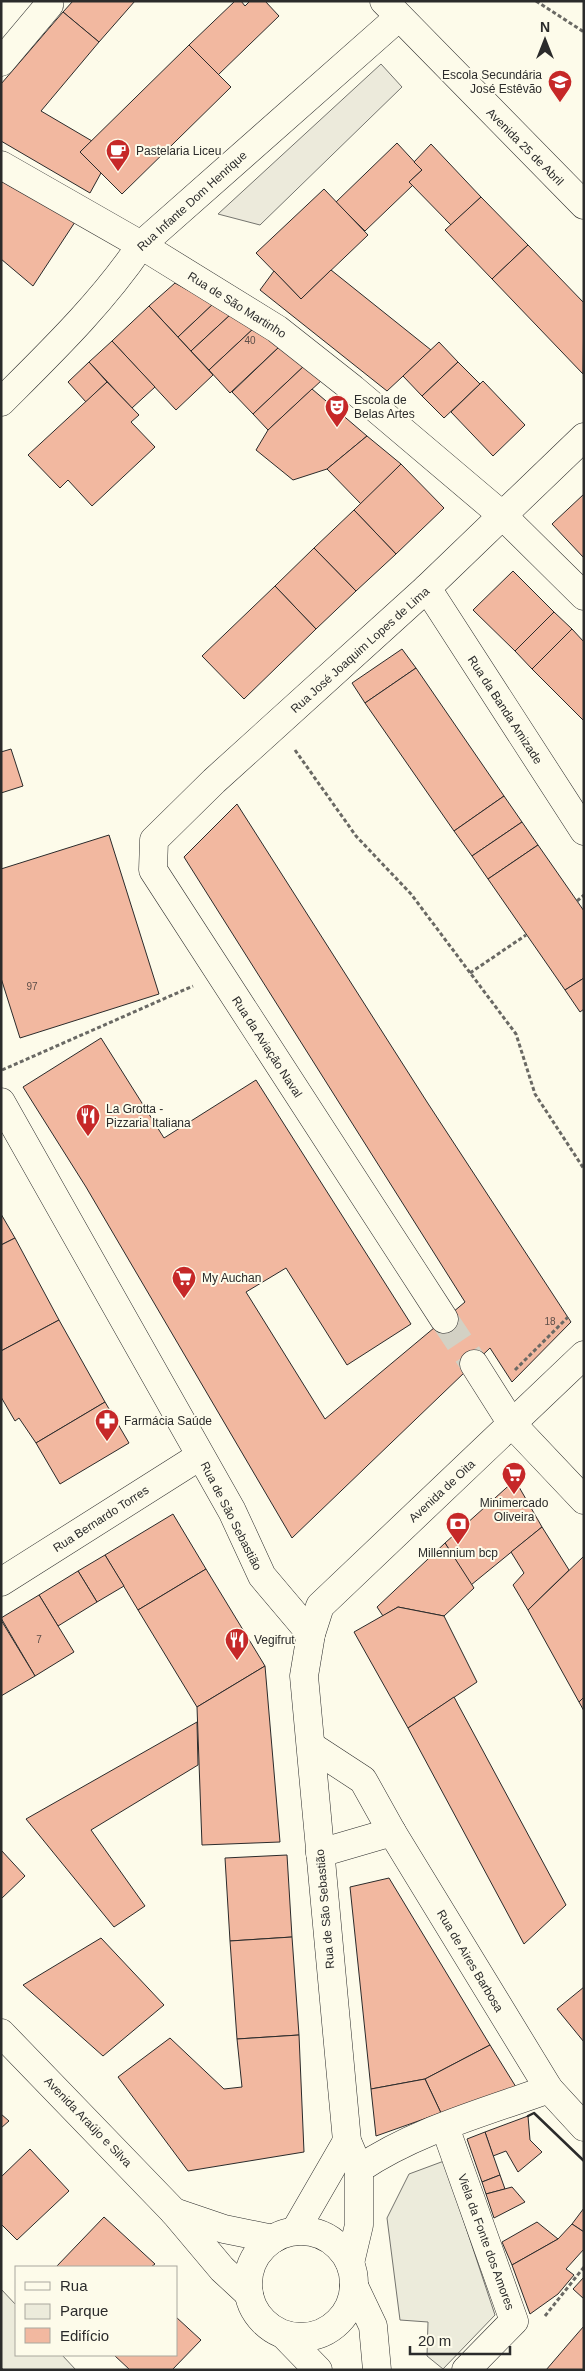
<svg xmlns="http://www.w3.org/2000/svg" width="585" height="2371" font-family="Helvetica,sans-serif">
<style>
.green{fill:#ecebdb;stroke:#74746e}
.parking{fill:#eceadb;stroke:#74746e}
.building{fill:#f2b8a0;stroke:#2b2b2b}
.lines{fill:none;stroke-linecap:round;stroke-linejoin:round}
.minor-tunnel{stroke:#d3d1c4;stroke-width:28;stroke-dasharray:28 14;stroke-linecap:butt}
.minor-casing{stroke:#2b2b2b;stroke-width:29}
.tertiary-casing{stroke:#2b2b2b;stroke-width:29}
.path{stroke:#6a6964;stroke-width:3;stroke-dasharray:4 2.5;stroke-linecap:butt}
.minor{stroke:#fdfbea;stroke-width:28}
.tertiary{stroke:#fdfbea;stroke-width:28}
.wall{stroke:#2b2b2b;stroke-width:2.5}
.labels{text-anchor:middle;dominant-baseline:central;stroke-width:4;stroke-linejoin:round;paint-order:stroke}
.number-label{font-size:10px;fill:#5d4e48}
.poi-label{font-size:12px;fill:#2b2b2b;stroke:#fdfbea;text-anchor:start}
.street-label{font-size:12px;fill:#2b2b2b;stroke:#fdfbea}
</style>
<rect width="100%" height="100%" fill="#fdfbea"/>
<!-- green -->
<g class="green">
<polygon points="444,2161 495,2315 443,2369 427,2356 428,2322 400,2320 387,2218 409,2174"/>
<polygon points="1,2289 16,2305 16,2355 62,2355 76,2370 4,2370 1,2367"/>
</g>
<!-- parking -->
<polygon class="parking" points="381,64 402,87 260,225 218,214"/>
<!-- building -->
<g class="building">
<polygon points="73,1 135,1 99,42 63,12"/>
<polygon points="235,1 241,1 245,6 250,1 265,1 279,16 218,75 189,45"/>
<polygon points="63,12 99,42 41,111 92,141 80,152 101,173 90,193 1,141 1,84"/>
<polygon points="189,45 231,87 122,194 80,152"/>
<polygon points="397,143 422,170 409,182 413,185 365,231 336,202"/>
<polygon points="431,144 481,197 451,225 409,182 422,170 414,162"/>
<polygon points="1,181 75,222 33,286 1,259"/>
<polygon points="324,189 368,235 301,299 256,253"/>
<polygon points="481,197 528,245 492,279 445,230"/>
<polygon points="528,245 584,303 583,374 492,279"/>
<polygon points="331,270 431,350 387,391 260,290 274,271 301,299"/>
<polygon points="175,283 213,304 178,337 149,306"/>
<polygon points="213,304 230,315 191,351 178,337"/>
<polygon points="149,306 213,375 176,410 112,341"/>
<polygon points="230,315 254,328 209,370 191,351"/>
<polygon points="254,328 279,347 230,393 209,370"/>
<polygon points="112,341 155,387 132,408 89,362"/>
<polygon points="439,342 458,362 422,396 403,376"/>
<polygon points="279,347 304,366 253,414 232,392"/>
<polygon points="89,362 107,382 86,402 68,382"/>
<polygon points="458,362 480,384 444,418 422,396"/>
<polygon points="304,366 322,380 268,430 253,414"/>
<polygon points="483,381 525,425 493,456 451,412"/>
<polygon points="107,382 139,415 131,422 155,447 92,506 68,480 60,488 28,455"/>
<polygon points="312,389 367,436 327,469 293,480 256,450 268,430"/>
<polygon points="367,436 401,464 361,504 327,469"/>
<polygon points="401,464 444,508 396,554 354,510"/>
<polygon points="584,494 584,558 552,524"/>
<polygon points="354,510 396,554 356,591 314,548"/>
<polygon points="314,548 356,591 316,629 275,586"/>
<polygon points="513,571 554,612 515,651 473,610"/>
<polygon points="275,586 316,629 244,699 202,656"/>
<polygon points="554,612 572,629 532,669 515,651"/>
<polygon points="572,629 584,642 584,721 532,669"/>
<polygon points="402,649 416,668 365,703 352,683"/>
<polygon points="416,668 504,796 454,831 365,703"/>
<polygon points="11,749 23,786 1,793 1,752"/>
<polygon points="504,796 522,822 472,856 454,831"/>
<polygon points="237,804 427,1102 571,1322 512,1382 490,1348 292,1538 86,1187 23,1087 101,1038 164,1138 256,1080 411,1324 347,1365 286,1268 246,1292 325,1419 465,1302 184,857"/>
<polygon points="522,822 538,845 488,879 472,856"/>
<polygon points="109,835 159,994 20,1038 1,978 1,869"/>
<polygon points="538,845 584,911 584,978 565,990 488,879"/>
<polygon points="584,978 584,1009 580,1012 565,990"/>
<polygon points="1,1214 15,1238 1,1245"/>
<polygon points="15,1238 59,1320 1,1351 1,1245"/>
<polygon points="59,1320 105,1402 36,1443 19,1418 15,1421 1,1397 1,1351"/>
<polygon points="105,1402 129,1443 60,1484 36,1443"/>
<polygon points="515,1480 542,1527 471,1585 445,1543"/>
<polygon points="173,1514 206,1569 138,1610 105,1555"/>
<polygon points="542,1527 569,1570 528,1610 513,1585 524,1573 511,1552"/>
<polygon points="445,1543 474,1588 444,1616 398,1607 383,1616 377,1607"/>
<polygon points="105,1555 124,1586 97,1602 78,1571"/>
<polygon points="584,1556 584,1697 579,1702 528,1610"/>
<polygon points="206,1569 265,1666 197,1707 138,1610"/>
<polygon points="78,1571 97,1602 58,1626 39,1595"/>
<polygon points="39,1595 74,1652 35,1676 1,1618"/>
<polygon points="398,1607 444,1616 477,1682 408,1728 354,1632"/>
<polygon points="1,1620 35,1676 1,1696"/>
<polygon points="265,1666 280,1842 202,1845 197,1707"/>
<polygon points="454,1697 566,1905 524,1944 408,1728"/>
<polygon points="584,1697 584,1711 579,1702"/>
<polygon points="197,1722 198,1765 91,1830 145,1906 114,1927 26,1819"/>
<polygon points="1,1850 25,1876 1,1899"/>
<polygon points="287,1855 292,1937 230,1941 225,1858"/>
<polygon points="389,1878 490,2045 425,2079 371,2089 350,1887"/>
<polygon points="292,1937 299,2035 237,2039 230,1941"/>
<polygon points="101,1938 164,2005 103,2056 23,1985"/>
<polygon points="584,1987 584,2042 557,2009"/>
<polygon points="299,2035 304,2152 188,2171 118,2077 170,2038 224,2089 242,2087 237,2039"/>
<polygon points="490,2045 516,2087 441,2113 425,2079"/>
<polygon points="425,2079 441,2113 376,2136 371,2089"/>
<polygon points="1,2114 9,2121 1,2128"/>
<polygon points="528,2116 530,2140 542,2152 518,2172 506,2151 493,2156 485,2132"/>
<polygon points="485,2132 500,2175 482,2182 467,2139"/>
<polygon points="30,2149 69,2191 17,2240 1,2224 1,2177"/>
<polygon points="500,2175 505,2189 486,2194 482,2182"/>
<polygon points="512,2187 525,2202 494,2218 486,2194"/>
<polygon points="584,2208 584,2232 572,2224"/>
<polygon points="104,2217 155,2264 151,2267 56,2267"/>
<polygon points="537,2222 558,2239 512,2265 502,2242"/>
<polygon points="572,2224 584,2232 584,2249 566,2269 574,2275 558,2294 530,2314 512,2265 558,2239"/>
<polygon points="584,2277 584,2299 573,2289"/>
<polygon points="176,2317 201,2340 172,2370 130,2370 114,2355 176,2355"/>
<polygon points="584,2326 584,2370 546,2370 577,2334"/>
</g>
<g class="lines">
<!-- minor-tunnel -->
<polyline class="minor-tunnel" points="444,1319 474,1364"/>
<defs>
<g id="minor">
<polyline points="1,62 49,5 47,1"/>
<polyline points="1,165 141,245 277,329 353,389 503,516 584,596"/>
<path d="M1,402C50,353 102,303 141,245L399,17"/>
<polyline points="427,588 584,831"/>
<polyline points="1,1102 232,1511 262,1576 311,1634"/>
<polyline points="444,1319 153,870 154,840 214,781 427,588 584,437"/>
<polyline points="474,1364 512,1424 584,1500"/>
<polyline points="1,1582 200,1456"/>
<polyline points="311,1746 363,1780 392,1832 549,2089 584,2127"/>
<polyline points="320,1853 392,1832"/>
<polyline points="445,2127 514,2321 466,2370"/>
<path d="M359,2169C415,2131 485,2112 549,2089"/>
<polyline points="295,2231 347,2141"/>
<polyline points="350,2263 359,2225 359,2169 347,2141 304,1676 311,1634 320,1606 584,1355"/>
</g>
<g id="tertiary">
<polyline points="384,1 584,205"/>
<polyline points="1,2033 174,2212 222,2269 249,2294"/>
<polyline points="174,2212 224,2229 273,2239"/>
<circle cx="301" cy="2284" r="53"/>
<polyline points="354,2286 373,2326 377,2370"/>
<polyline points="284,2335 318,2370"/>
</g>
</defs>
<!-- minor casing -->
<use href="#minor" class="minor-casing"/>
<!-- tertiary casing -->
<use href="#tertiary" class="tertiary-casing"/>
<!-- path -->
<g class="path">
<polyline points="536,1 584,32"/>
<polyline points="295,750 356,836 411,894 516,1034 535,1094 584,1169"/>
<polyline points="577,901 584,895"/>
<polyline points="470,973 526,935"/>
<polyline points="2,1070 193,986"/>
<polyline points="515,1370 568,1317"/>
<polyline points="545,2316 584,2267"/>
</g>
<!-- minor -->
<use href="#minor" class="minor"/>
<!-- tertiary -->
<use href="#tertiary" class="tertiary"/>
<!-- wall -->
<polyline class="wall" points="528,2116 534,2113 584,2161"/>
</g>
<!-- icons -->
<defs>
<symbol id="school-pin" viewBox="-11 -11 22 30"><path d="M0 17L-7.5 6A9.5 9.5 0 1 1 7.5 6Z" fill="#c62828" stroke="#fdfbea"/><path d="M0-5L7-2L0 1L-7-2ZM-4 1L0 2.5L4 1V4Q0 6-4 4Z" fill="#fff"/></symbol>
<symbol id="cafe-pin" viewBox="-11 -11 22 30"><path d="M0 17L-7.5 6A9.5 9.5 0 1 1 7.5 6Z" fill="#c62828" stroke="#fdfbea"/><path d="M-5.5-4.5H6V0H3Q3 3.5 0 3.5H-2.5Q-5.5 3.5-5.5 0ZM3-3.2v2h1.7v-2ZM-6 4.5H4V6H-6Z" fill="#fff"/></symbol>
<symbol id="theatre-pin" viewBox="-11 -11 22 30"><path d="M0 17L-7.5 6A9.5 9.5 0 1 1 7.5 6Z" fill="#c62828" stroke="#fdfbea"/><path d="M-5-5.5Q0-4 5-5.5V0Q5 5 0 6Q-5 5-5 0ZM-3.3-2.5H-1v1.5H-3.3ZM1-2.5H3.3v1.5H1ZM-2.8 1Q0 5.5 2.8 1Z" fill="#fff"/></symbol>
<symbol id="restaurant-pin" viewBox="-11 -11 22 30"><path d="M0 17L-7.5 6A9.5 9.5 0 1 1 7.5 6Z" fill="#c62828" stroke="#fdfbea"/><path d="M-5-6h1v4h1v-4h1v4h1v-4h1v5L-1.5 .5V6h-2V.5L-5-1ZM5-6V6H3V1.5H1.5Q1.5-4 5-6Z" fill="#fff"/></symbol>
<symbol id="supermarket-pin" viewBox="-11 -11 22 30"><path d="M0 17L-7.5 6A9.5 9.5 0 1 1 7.5 6Z" fill="#c62828" stroke="#fdfbea"/><path d="M-6-5.5h2.5l.6 2H6L4.5 2H-2.5L-4.4-4H-6ZM-1.5 3.2a1.3 1.3 0 1 0 .1 0ZM3 3.2a1.3 1.3 0 1 0 .1 0Z" fill="#fff"/></symbol>
<symbol id="pharmacy-pin" viewBox="-11 -11 22 30"><path d="M0 17L-7.5 6A9.5 9.5 0 1 1 7.5 6Z" fill="#c62828" stroke="#fdfbea"/><path d="M-2-6h4v4h4v4h-4v4h-4v-4h-4v-4h4Z" fill="#fff"/></symbol>
<symbol id="bank-pin" viewBox="-11 -11 22 30"><path d="M0 17L-7.5 6A9.5 9.5 0 1 1 7.5 6Z" fill="#c62828" stroke="#fdfbea"/><path d="M-6-4H6V4H-6ZM0-2.3a2.3 2.3 0 1 0 0 4.6a2.3 2.3 0 1 0 0-4.6Z" fill="#fff"/></symbol>
</defs>
<g fill-rule="evenodd">
<use href="#school-pin" x="546" y="68" width="28" height="38"/>
<use href="#cafe-pin" x="104" y="137" width="28" height="38"/>
<use href="#theatre-pin" x="323" y="393" width="28" height="38"/>
<use href="#restaurant-pin" x="74" y="1102" width="28" height="38"/>
<use href="#supermarket-pin" x="170" y="1264" width="28" height="38"/>
<use href="#pharmacy-pin" x="93" y="1407" width="28" height="38"/>
<use href="#supermarket-pin" x="500" y="1460" width="28" height="38"/>
<use href="#bank-pin" x="444" y="1510" width="28" height="38"/>
<use href="#restaurant-pin" x="223" y="1626" width="28" height="38"/>
</g>
<g class="labels">
<!-- number labels -->
<g class="number-label">
<text x="250" y="340">40</text>
<text x="32" y="986">97</text>
<text x="550" y="1321">18</text>
<text x="39" y="1639">7</text>
</g>
<!-- poi labels -->
<g class="poi-label">
<text x="542" y="75" text-anchor="end">Escola Secundária<tspan x="542" dy="14">José Estêvão</tspan></text>
<text x="136" y="151">Pastelaria Liceu</text>
<text x="354" y="400">Escola de<tspan x="354" dy="14">Belas Artes</tspan></text>
<text x="106" y="1109">La Grotta -<tspan x="106" dy="14">Pizzaria Italiana</tspan></text>
<text x="202" y="1278">My Auchan</text>
<text x="124" y="1421">Farmácia Saúde</text>
<text x="514" y="1503" text-anchor="middle">Minimercado<tspan x="514" dy="14">Oliveira</tspan></text>
<text x="458" y="1553" text-anchor="middle">Millennium bcp</text>
<text x="254" y="1640">Vegifrut</text>
</g>
<!-- street labels -->
<g class="street-label">
<text transform="translate(525 147) rotate(45)">Avenida 25 de Abril</text>
<text transform="translate(192 201) rotate(-42)">Rua Infante Dom Henrique</text>
<text transform="translate(237 305) rotate(32)">Rua de São Martinho</text>
<text transform="translate(360 650) rotate(-42)">Rua José Joaquim Lopes de Lima</text>
<text transform="translate(505 710) rotate(57)">Rua da Banda Amizade</text>
<text transform="translate(267 1047) rotate(57)">Rua da Aviação Naval</text>
<text transform="translate(442 1491) rotate(-43)">Avenida de Oita</text>
<text transform="translate(231 1516) rotate(63)">Rua de São Sebastião</text>
<text transform="translate(101 1519) rotate(-33)">Rua Bernardo Torres</text>
<text transform="translate(325 1909) rotate(-95)">Rua de São Sebastião</text>
<text transform="translate(470 1961) rotate(59)">Rua de Aires Barbosa</text>
<text transform="translate(88 2122) rotate(46)">Avenida Araújo e Silva</text>
<text transform="translate(486 2242) rotate(70)">Viela da Fonte dos Amores</text>
</g>
</g>
<!-- border -->
<rect width="585" height="2371" fill="none" stroke="#2b2b2b" stroke-width="5"/>
<!-- legend -->
<rect x="15" y="2266" width="162" height="90" fill="#fdfbea" stroke="#a9a89e"/>
<rect x="25" y="2282" width="25" height="8" fill="#fdfbea" stroke="#a9a89e"/>
<text x="60" y="2291" font-size="15" fill="#2b2b2b">Rua</text>
<rect x="25" y="2304" width="25" height="15" fill="#ecebdb" stroke="#a9a89e"/>
<text x="60" y="2316" font-size="15" fill="#2b2b2b">Parque</text>
<rect x="25" y="2328" width="25" height="15" fill="#f2b8a0" stroke="#a9a89e"/>
<text x="60" y="2341" font-size="15" fill="#2b2b2b">Edifício</text>
<!-- north arrow -->
<g transform="translate(545 40)" stroke="#fdfbea" stroke-width="4" paint-order="stroke">
<path d="M0-4L9 19L0 12L-9 19Z" fill="#2b2b2b"/>
<text y="-8" font-size="14" font-weight="bold" text-anchor="middle" fill="#2b2b2b">N</text>
</g>
<!-- scale -->
<path d="M410 2346v8h100v-8" fill="none" stroke="#2b2b2b" stroke-width="2.5"/>
<text x="418" y="2346" font-size="15" fill="#2b2b2b" stroke="#fdfbea" stroke-width="4" paint-order="stroke">20 m</text>
</svg>
